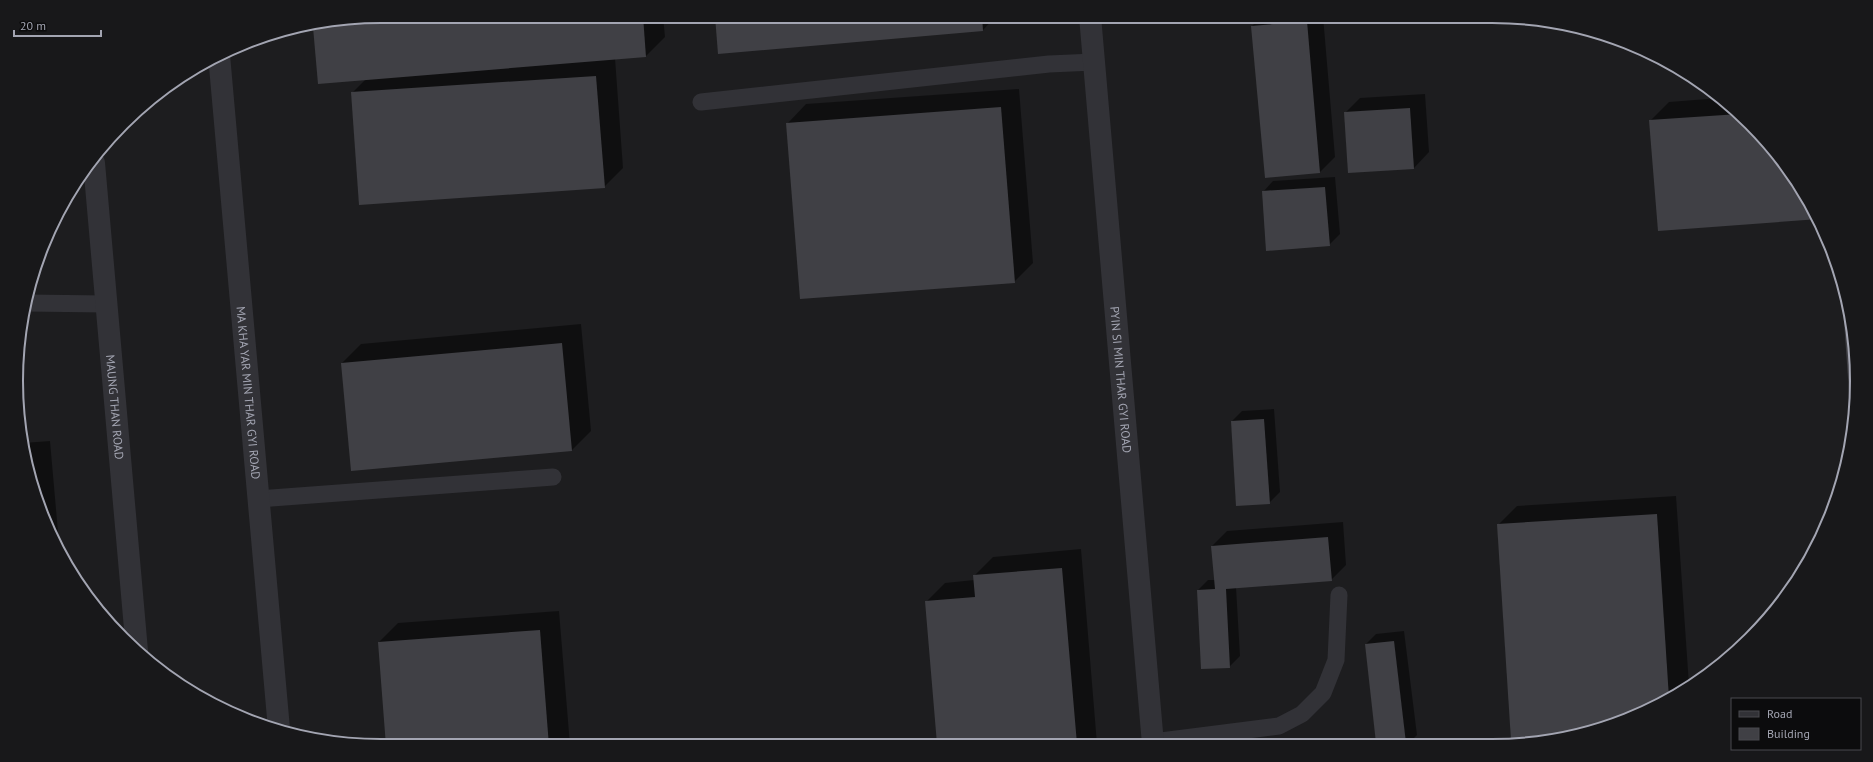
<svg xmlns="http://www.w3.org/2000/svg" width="1873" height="762" font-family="'PT Sans',sans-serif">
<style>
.built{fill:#1d1d1f}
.shadow{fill:#0007}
.building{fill:#404045}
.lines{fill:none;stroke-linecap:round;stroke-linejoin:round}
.lane{stroke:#323237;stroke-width:17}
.street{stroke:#323237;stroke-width:22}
.labels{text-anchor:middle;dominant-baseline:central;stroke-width:4;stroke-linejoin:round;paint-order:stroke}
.street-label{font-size:12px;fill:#a3a5b2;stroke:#0c0c0d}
.rim{fill:none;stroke:#a3a5b2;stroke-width:2}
</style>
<rect width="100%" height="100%" fill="#111112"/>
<!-- built -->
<polygon class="built" points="381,16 1492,16 1609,35 1674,65 1732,106 1781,159 1819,219 1844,286 1856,357 1854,428 1838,498 1796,584 1732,656 1653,708 1540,743 381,746 264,727 159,670 106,621 65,564 23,452 19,333 35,264 65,199 141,106 199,65 263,35"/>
<!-- shadow -->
<g class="shadow">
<polygon points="381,16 663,16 665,37 646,56 615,58 623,168 604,187 352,93 366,79"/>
<polygon points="716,16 996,16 983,30"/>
<polygon points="1262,16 1323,16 1335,157 1320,172 1252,26"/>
<polygon points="1019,89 1033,263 1014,282 787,124 806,104"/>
<polygon points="1425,94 1429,152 1414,168 1345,113 1360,98"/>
<polygon points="1720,98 1732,106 1781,159 1818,218 1659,230 1650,121 1669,102"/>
<polygon points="1335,177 1340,234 1329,245 1263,192 1273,181"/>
<polygon points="1842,280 1856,357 1853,433"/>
<polygon points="581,324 591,431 572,450 352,470 342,363 361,344"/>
<polygon points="1274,409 1280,492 1269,503 1232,421 1242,411"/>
<polygon points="50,441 59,543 58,544 23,452 23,443"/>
<polygon points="1676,496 1689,685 1653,708 1563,736 1512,739 1498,525 1517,506"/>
<polygon points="1343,522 1346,565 1331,580 1236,587 1240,656 1229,667 1198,590 1208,580 1215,580 1212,546 1227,531"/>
<polygon points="1081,549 1097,744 938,744 926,602 945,583 974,580 974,576 993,557"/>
<polygon points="559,611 570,745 387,746 379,642 398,623"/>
<polygon points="1404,631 1417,735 1409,743 1377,743 1366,644 1376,634"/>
</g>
<!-- building -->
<g class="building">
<polygon points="381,16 643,16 646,57 318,84 313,27"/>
<polygon points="715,16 982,16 983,31 718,54"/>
<polygon points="1307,21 1320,173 1265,178 1251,26"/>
<polygon points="596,76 605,188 359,205 351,92"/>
<polygon points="1001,107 1015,283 800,299 786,123"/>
<polygon points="1410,108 1414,169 1348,173 1344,112"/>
<polygon points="1739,114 1781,159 1819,219 1658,231 1649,120"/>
<polygon points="1325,187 1330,246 1266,251 1262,191"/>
<polygon points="1841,278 1845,286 1856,357 1852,435"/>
<polygon points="562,343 572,451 351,471 341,363"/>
<polygon points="1264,419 1270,504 1236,506 1231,421"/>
<polygon points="26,460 31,460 32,476"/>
<polygon points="1657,514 1669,698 1653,708 1559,737 1511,740 1497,524"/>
<polygon points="1328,537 1332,581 1226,589 1230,668 1201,669 1197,590 1215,589 1211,546"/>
<polygon points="1062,568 1077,744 937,744 925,601 975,597 973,575"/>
<polygon points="540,630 549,746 386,746 378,642"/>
<polygon points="1394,641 1406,743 1376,743 1365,644"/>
</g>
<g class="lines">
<!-- lane -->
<g class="lane">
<polyline points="701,102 1049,64 1094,62"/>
<polyline points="26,303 106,304"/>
<polyline points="258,499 553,477"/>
<polyline points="1153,742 1279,726 1302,714 1323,693 1336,660 1339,595"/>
</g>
<!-- street -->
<g class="street">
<path id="s1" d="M1090,16L1153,744"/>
<path id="s2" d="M219,55L279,729"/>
<path id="s3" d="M94,163L137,651"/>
</g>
</g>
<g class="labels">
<!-- street labels -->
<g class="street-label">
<text stroke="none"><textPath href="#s1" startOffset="365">PYIN SI MIN THAR GYI ROAD</textPath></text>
<text stroke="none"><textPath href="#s2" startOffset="339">MA KHA YAR MIN THAR GYI ROAD</textPath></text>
<text stroke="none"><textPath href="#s3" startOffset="245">MAUNG THAN ROAD</textPath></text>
</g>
</g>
<!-- crop -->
<path d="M0 0H1873V762H0ZM381 23H1492A358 358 0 0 1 1850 381V381A358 358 0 0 1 1492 739H381A358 358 0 0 1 23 381V381A358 358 0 0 1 381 23Z" fill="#18181a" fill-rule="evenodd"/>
<path class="rim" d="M381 23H1492A358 358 0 0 1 1850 381V381A358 358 0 0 1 1492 739H381A358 358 0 0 1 23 381V381A358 358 0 0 1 381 23Z"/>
<!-- legend -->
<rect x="1731" y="698" width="130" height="52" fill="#0c0c0d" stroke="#48494f"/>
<rect x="1739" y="711" width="20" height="6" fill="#323237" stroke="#48494f"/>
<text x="1767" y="718" font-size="12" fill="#a3a5b2">Road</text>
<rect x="1739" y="728" width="20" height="12" fill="#404045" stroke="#48494f"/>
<text x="1767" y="738" font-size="12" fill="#a3a5b2">Building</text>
<!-- scale -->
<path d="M14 30v6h87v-6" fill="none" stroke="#a3a5b2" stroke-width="2"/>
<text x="20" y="30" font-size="12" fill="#a3a5b2" stroke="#0c0c0d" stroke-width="3" paint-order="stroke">20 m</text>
</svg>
